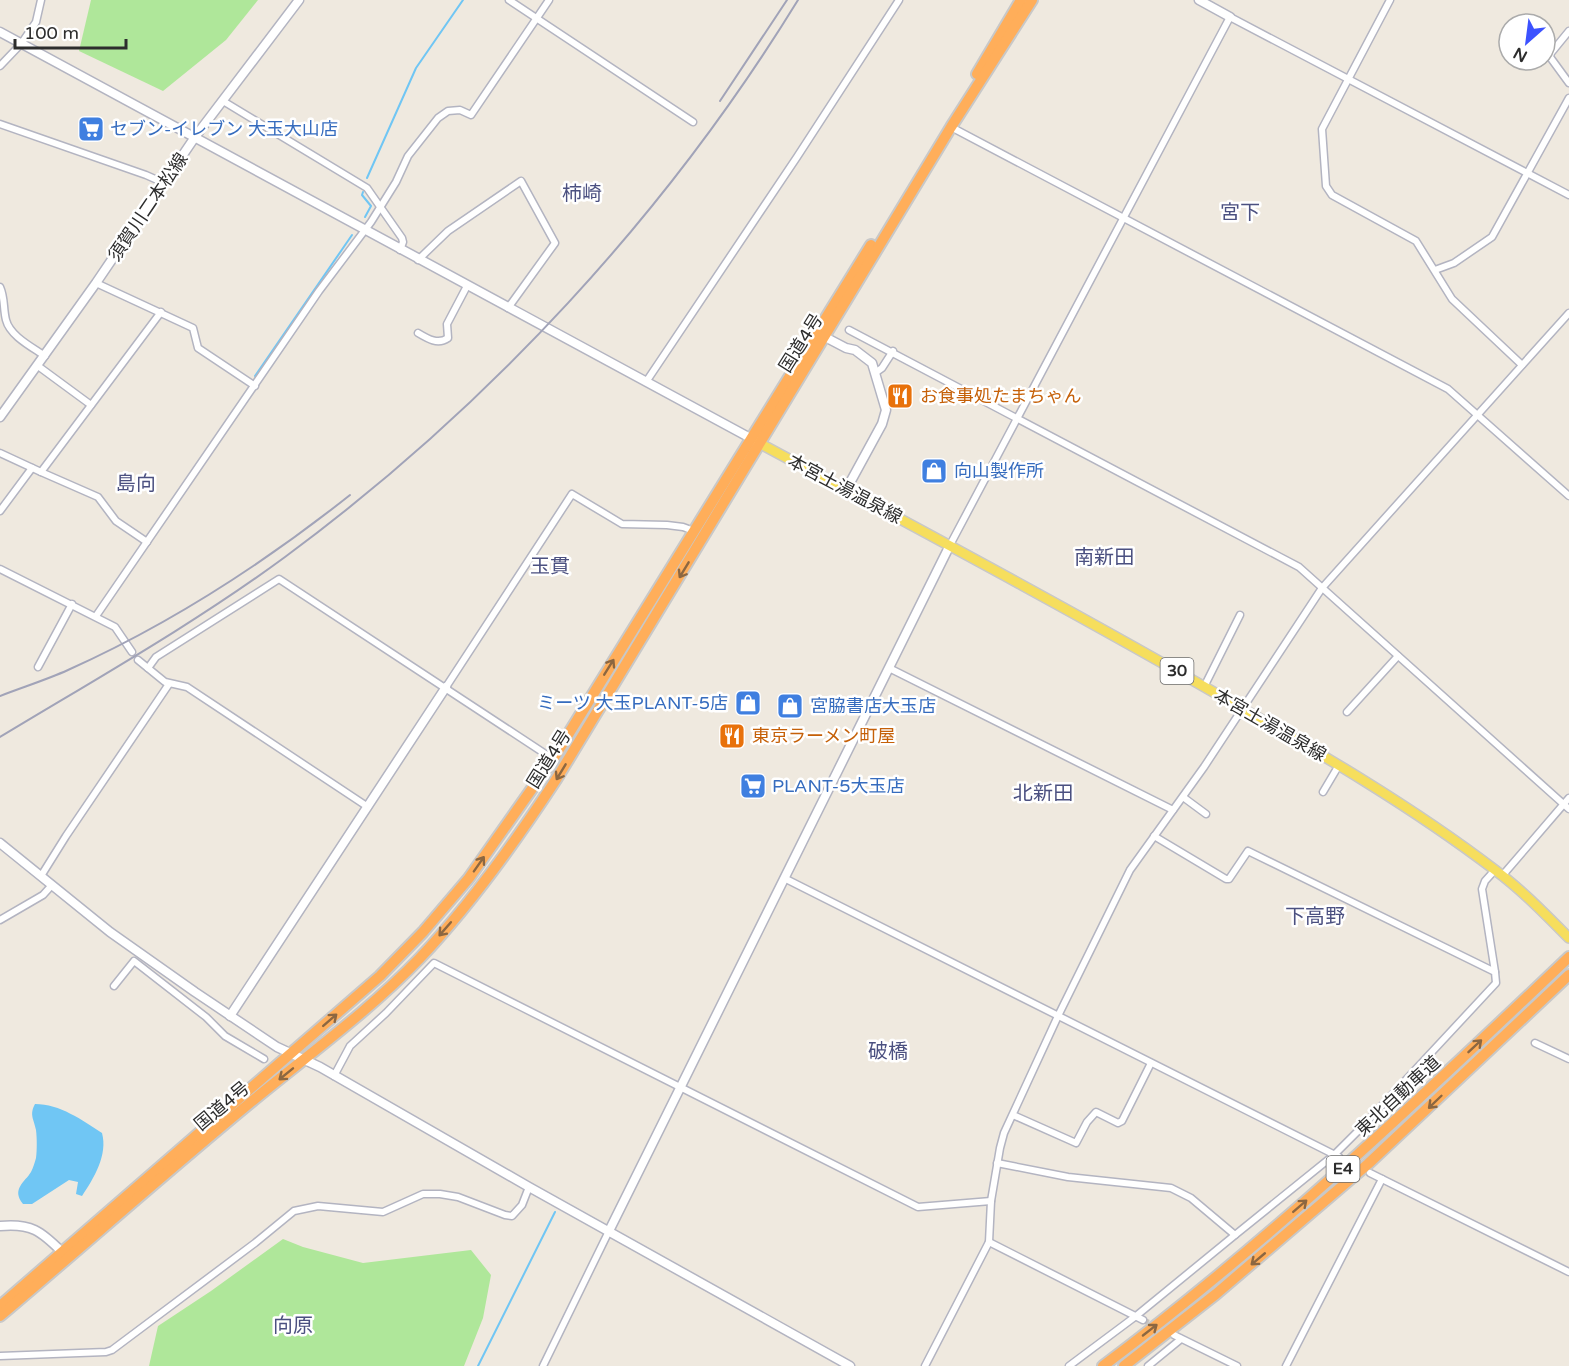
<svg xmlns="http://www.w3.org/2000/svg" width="1569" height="1366" font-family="'Varela Round','Noto Sans JP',sans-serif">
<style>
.green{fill:#afe79a}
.water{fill:#70c6f4}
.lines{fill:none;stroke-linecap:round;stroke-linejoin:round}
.stream{stroke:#70c6f4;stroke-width:2}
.street-tunnel{stroke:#c8c3bb;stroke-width:6;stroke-dasharray:6 3;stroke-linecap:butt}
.street-casing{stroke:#b3b4c1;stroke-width:9}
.secondary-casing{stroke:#b3b4c1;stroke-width:11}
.primary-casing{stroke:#c8c8c8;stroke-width:12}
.highway-casing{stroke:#c8c8c8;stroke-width:14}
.street{stroke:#fff;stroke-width:6}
.secondary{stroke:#fff;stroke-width:8}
.primary{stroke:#f6de5d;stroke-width:9}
.highway{stroke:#ffae5a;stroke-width:10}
.rail{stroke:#a1a3b8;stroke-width:2}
.oneway{stroke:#8c6741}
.labels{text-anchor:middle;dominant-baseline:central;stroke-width:5;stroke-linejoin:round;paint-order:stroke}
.shield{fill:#fff;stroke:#6c6c6c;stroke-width:1.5}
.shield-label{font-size:16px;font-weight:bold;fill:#2d2d2d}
.shop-label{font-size:18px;fill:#366cbe;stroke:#fff;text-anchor:start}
.street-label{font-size:18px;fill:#2d2d2d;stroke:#fff}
.food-label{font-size:18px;fill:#c56008;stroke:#fff;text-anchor:start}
.neighbourhood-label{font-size:20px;fill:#4b5080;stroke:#fff}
</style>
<rect width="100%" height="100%" fill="#efe9df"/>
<!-- green -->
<g class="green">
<polygon points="91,0 258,0 226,40 163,91 79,51"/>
<polygon points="283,1239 303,1247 363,1263 471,1250 491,1275 483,1318 464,1366 149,1366 158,1326 211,1291"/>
</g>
<!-- water -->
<path class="water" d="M35,1104C60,1104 82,1120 102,1133C108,1155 94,1178 82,1196L76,1194L78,1182L69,1180L32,1204H23C11,1189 25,1182 31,1172C33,1168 35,1162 36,1158C37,1150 37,1138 36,1130C34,1119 29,1115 35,1104Z"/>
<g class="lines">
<!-- stream -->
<g class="stream">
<polyline points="367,178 416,68 463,0"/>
<polyline points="363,192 362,195 371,206 365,217"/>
<polyline points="255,376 352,235"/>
<polyline points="478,1366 555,1212"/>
</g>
<!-- street-tunnel -->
<polyline class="street-tunnel" points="1143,1320 1168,1332"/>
<defs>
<g id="street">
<polyline points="509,0 693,122"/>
<polyline points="1390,0 1322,129 1326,186 1332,195 1416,241 1452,299 1522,365"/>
<polyline points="1569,31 1551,53 1550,57 1569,83"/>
<polyline points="0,66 21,44 36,22 41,0"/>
<polyline points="223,101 367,188 402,238 403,242 400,250"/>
<polyline points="0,124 146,175 164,183"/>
<polyline points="951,127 1448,389 1569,496"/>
<polyline points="418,260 448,231 521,181 555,243 508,308"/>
<polyline points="1435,270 1454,263 1492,237 1569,98"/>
<polyline points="96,283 193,328 198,348 255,386"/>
<path d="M0,287C5,298 3,308 6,320C10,336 32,347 45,356"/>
<polyline points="849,330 1299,567 1569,809"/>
<path d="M418,333C428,339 438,345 448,338L447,324L467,286"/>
<polyline points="38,366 91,405"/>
<polyline points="875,373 882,368 893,351"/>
<polyline points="646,382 797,157 899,0"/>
<polyline points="0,453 41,472 161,312"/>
<polyline points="41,472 98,497 116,521 147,542"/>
<polyline points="0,511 32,468"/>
<polyline points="950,545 1230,17 1569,195"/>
<polyline points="0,569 115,627 132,652"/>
<polyline points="96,616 319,291 371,222 396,182 408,156 438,118 448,111 460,110 471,115 549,0"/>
<polyline points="138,660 165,682 187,687 368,807"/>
<polyline points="38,667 72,604"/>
<polyline points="148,668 156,657 279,579 553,759"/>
<polyline points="889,668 1173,810"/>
<polyline points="446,687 572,494 622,524 667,525 683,527 694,531"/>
<polyline points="1204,687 1240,615"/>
<polyline points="1347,712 1398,656"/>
<polyline points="1323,792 1339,765"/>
<polyline points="1183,797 1206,814"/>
<polyline points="41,876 66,836 169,684"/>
<polyline points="1502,876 1569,798"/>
<polyline points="784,878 1339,1157"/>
<polyline points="0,920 43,895 52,885"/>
<polyline points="1495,972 1482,889 1485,881 1495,870"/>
<polyline points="114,986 134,961 206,1017 225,1036 264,1059"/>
<polyline points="1535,1043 1569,1059"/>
<polyline points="334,1076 350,1046 386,1013 434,963 918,1207 991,1201"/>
<polyline points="1013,1115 1076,1143 1087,1122 1096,1112 1118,1123 1122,1121 1151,1063"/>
<polyline points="997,1163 1068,1177 1171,1188 1191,1198 1235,1235 1334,1155 1362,1127 1496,983 1495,972 1248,851 1229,879 1226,879 1154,836"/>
<polyline points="1370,1173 1569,1272"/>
<polyline points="989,1242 1143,1320"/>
<polyline points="1174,1335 1237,1366"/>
<polyline points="0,1356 106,1352 112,1350 255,1243 294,1211 318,1206 383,1212 423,1194 440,1194 458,1197 505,1215 512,1216 522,1205 529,1187"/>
<polyline points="543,1366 609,1231"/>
<polyline points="925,1366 989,1242 991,1201 1000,1148 1004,1133 1058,1016 1130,870 1204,767 1322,588 1569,313"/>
<polyline points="1069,1366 1136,1316 1235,1235"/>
<polyline points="1148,1366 1181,1339"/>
<polyline points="1286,1366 1382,1179"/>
</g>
<g id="secondary">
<polyline points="1199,0 1230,17"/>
<polyline points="0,32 754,440"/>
<polyline points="825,337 846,348 855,350 872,363 886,410 882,424 846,490"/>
<polyline points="0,417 96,283 195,137 299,0"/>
<polyline points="0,843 110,932 195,992 277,1047 320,1067 529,1187 850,1366"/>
<polyline points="230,1016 446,687"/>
<path d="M0,1226C31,1223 41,1231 62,1252"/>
<polyline points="609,1231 950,545"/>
</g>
<path id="primary" d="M759,443C915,527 1071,610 1224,698C1316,751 1410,805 1495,870C1522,890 1545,914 1569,938"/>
<g id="highway">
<polyline points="977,74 1021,0"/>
<polyline points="0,1306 380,976 423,932 469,878 553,759 871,245"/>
<path d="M0,1316C84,1245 166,1172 251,1102C308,1055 369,1011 420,958C472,903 516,841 557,778L951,127L1032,0"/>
<path d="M1103,1366C1269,1242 1419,1100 1569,957"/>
<polyline points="1124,1366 1216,1294 1368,1164 1569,975"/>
</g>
</defs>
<!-- street casing -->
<use href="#street" class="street-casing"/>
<!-- secondary casing -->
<use href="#secondary" class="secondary-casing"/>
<!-- primary casing -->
<use href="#primary" class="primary-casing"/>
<!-- highway casing -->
<use href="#highway" class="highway-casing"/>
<!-- street -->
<use href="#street" class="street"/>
<!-- secondary -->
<use href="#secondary" class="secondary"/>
<!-- primary -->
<use href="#primary" class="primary"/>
<!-- highway -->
<use href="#highway" class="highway"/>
<!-- rail -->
<g class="rail">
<polyline points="720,101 787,0"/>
<path d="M0,696C23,687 46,680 68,670C168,625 263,564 350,495"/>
<path d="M0,737C96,679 194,624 285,557C488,407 666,215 798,0"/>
</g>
</g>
<!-- one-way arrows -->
<defs><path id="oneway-shaft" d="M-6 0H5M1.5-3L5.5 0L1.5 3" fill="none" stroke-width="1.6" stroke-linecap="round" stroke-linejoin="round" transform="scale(1.5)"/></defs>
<g class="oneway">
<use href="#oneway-shaft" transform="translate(684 570) rotate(121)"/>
<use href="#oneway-shaft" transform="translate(609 667) rotate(-58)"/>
<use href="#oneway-shaft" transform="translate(561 772) rotate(121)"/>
<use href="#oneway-shaft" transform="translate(479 864) rotate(-55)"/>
<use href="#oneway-shaft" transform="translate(445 929) rotate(131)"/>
<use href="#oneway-shaft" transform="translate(330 1020) rotate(-41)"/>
<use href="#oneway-shaft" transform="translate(1475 1046) rotate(-43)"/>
<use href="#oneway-shaft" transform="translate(286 1074) rotate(141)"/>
<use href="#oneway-shaft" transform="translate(1435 1102) rotate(136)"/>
<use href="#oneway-shaft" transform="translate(1300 1206) rotate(-41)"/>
<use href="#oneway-shaft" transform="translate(1258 1259) rotate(140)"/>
<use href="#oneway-shaft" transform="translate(1150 1330) rotate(-38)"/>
</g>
<!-- icons -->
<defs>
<symbol id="supermarket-square" viewBox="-11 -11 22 22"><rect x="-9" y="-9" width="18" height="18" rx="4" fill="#3f7fe0" stroke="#fff"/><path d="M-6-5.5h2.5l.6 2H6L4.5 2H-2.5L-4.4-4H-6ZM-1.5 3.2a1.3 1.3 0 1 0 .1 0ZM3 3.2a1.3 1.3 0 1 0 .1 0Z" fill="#fff"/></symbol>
<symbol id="restaurant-square" viewBox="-11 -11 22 22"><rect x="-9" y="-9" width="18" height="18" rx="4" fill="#e8710a" stroke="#fff"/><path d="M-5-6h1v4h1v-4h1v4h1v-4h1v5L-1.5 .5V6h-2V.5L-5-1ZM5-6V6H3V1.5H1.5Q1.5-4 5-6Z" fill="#fff"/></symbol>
<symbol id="shop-square" viewBox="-11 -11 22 22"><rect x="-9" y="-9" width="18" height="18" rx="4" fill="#3f7fe0" stroke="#fff"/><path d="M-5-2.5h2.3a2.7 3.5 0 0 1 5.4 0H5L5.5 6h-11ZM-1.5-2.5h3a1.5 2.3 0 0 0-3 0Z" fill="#fff"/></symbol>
</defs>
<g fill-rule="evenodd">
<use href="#supermarket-square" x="76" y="114" width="30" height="30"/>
<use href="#restaurant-square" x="885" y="381" width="30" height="30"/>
<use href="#shop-square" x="919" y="456" width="30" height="30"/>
<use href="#shop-square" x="733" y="688" width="30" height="30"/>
<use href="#shop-square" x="775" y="691" width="30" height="30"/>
<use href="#restaurant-square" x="717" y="721" width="30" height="30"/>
<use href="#supermarket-square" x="738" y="771" width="30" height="30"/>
</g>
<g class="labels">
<!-- shield labels -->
<g class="shield">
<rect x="1160.5" y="658" width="33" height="26" rx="4.5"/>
<rect x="1326.5" y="1156" width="33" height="26" rx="4.5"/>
</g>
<g class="shield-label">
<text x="1177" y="671">30</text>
<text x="1343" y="1169">E4</text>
</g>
<!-- shop labels -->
<g class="shop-label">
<text x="110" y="129">セブン-イレブン 大玉大山店</text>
<text x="954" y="471">向山製作所</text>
<text x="728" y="703" text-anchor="end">ミーツ 大玉PLANT-5店</text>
<text x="810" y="706">宮脇書店大玉店</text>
<text x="772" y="786">PLANT-5大玉店</text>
</g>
<!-- street labels -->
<g class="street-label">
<text transform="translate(148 207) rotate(-56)">須賀川二本松線</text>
<text transform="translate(801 343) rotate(-58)">国道4号</text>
<text transform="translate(845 489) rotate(28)">本宮土湯温泉線</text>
<text transform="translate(1270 725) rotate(30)">本宮土湯温泉線</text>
<text transform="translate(549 759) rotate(-58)">国道4号</text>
<text transform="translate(1398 1096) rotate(-43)">東北自動車道</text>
<text transform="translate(222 1106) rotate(-40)">国道4号</text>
</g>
<!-- food labels -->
<g class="food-label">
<text x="920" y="396">お食事処たまちゃん</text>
<text x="752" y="736">東京ラーメン町屋</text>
</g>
<!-- neighbourhood labels -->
<g class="neighbourhood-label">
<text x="582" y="194">柿崎</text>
<text x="1240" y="213">宮下</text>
<text x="136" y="484">島向</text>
<text x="1104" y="558">南新田</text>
<text x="550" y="567">玉貫</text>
<text x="1043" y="794">北新田</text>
<text x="1315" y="917">下高野</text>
<text x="888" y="1052">破橋</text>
<text x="293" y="1326">向原</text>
</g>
</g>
<!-- north arrow -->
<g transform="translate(1527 42) rotate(208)"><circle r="28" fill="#ffffff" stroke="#ababab" stroke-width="1.5"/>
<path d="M0-4.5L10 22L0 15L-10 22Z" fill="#3c52ff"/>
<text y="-9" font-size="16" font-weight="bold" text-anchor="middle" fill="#2d2d2d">N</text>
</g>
<!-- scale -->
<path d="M15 39v9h111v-9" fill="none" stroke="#2d2d2d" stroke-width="3"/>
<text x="24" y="39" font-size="18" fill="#2d2d2d" stroke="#ffffff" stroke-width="4.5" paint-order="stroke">100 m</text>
</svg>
